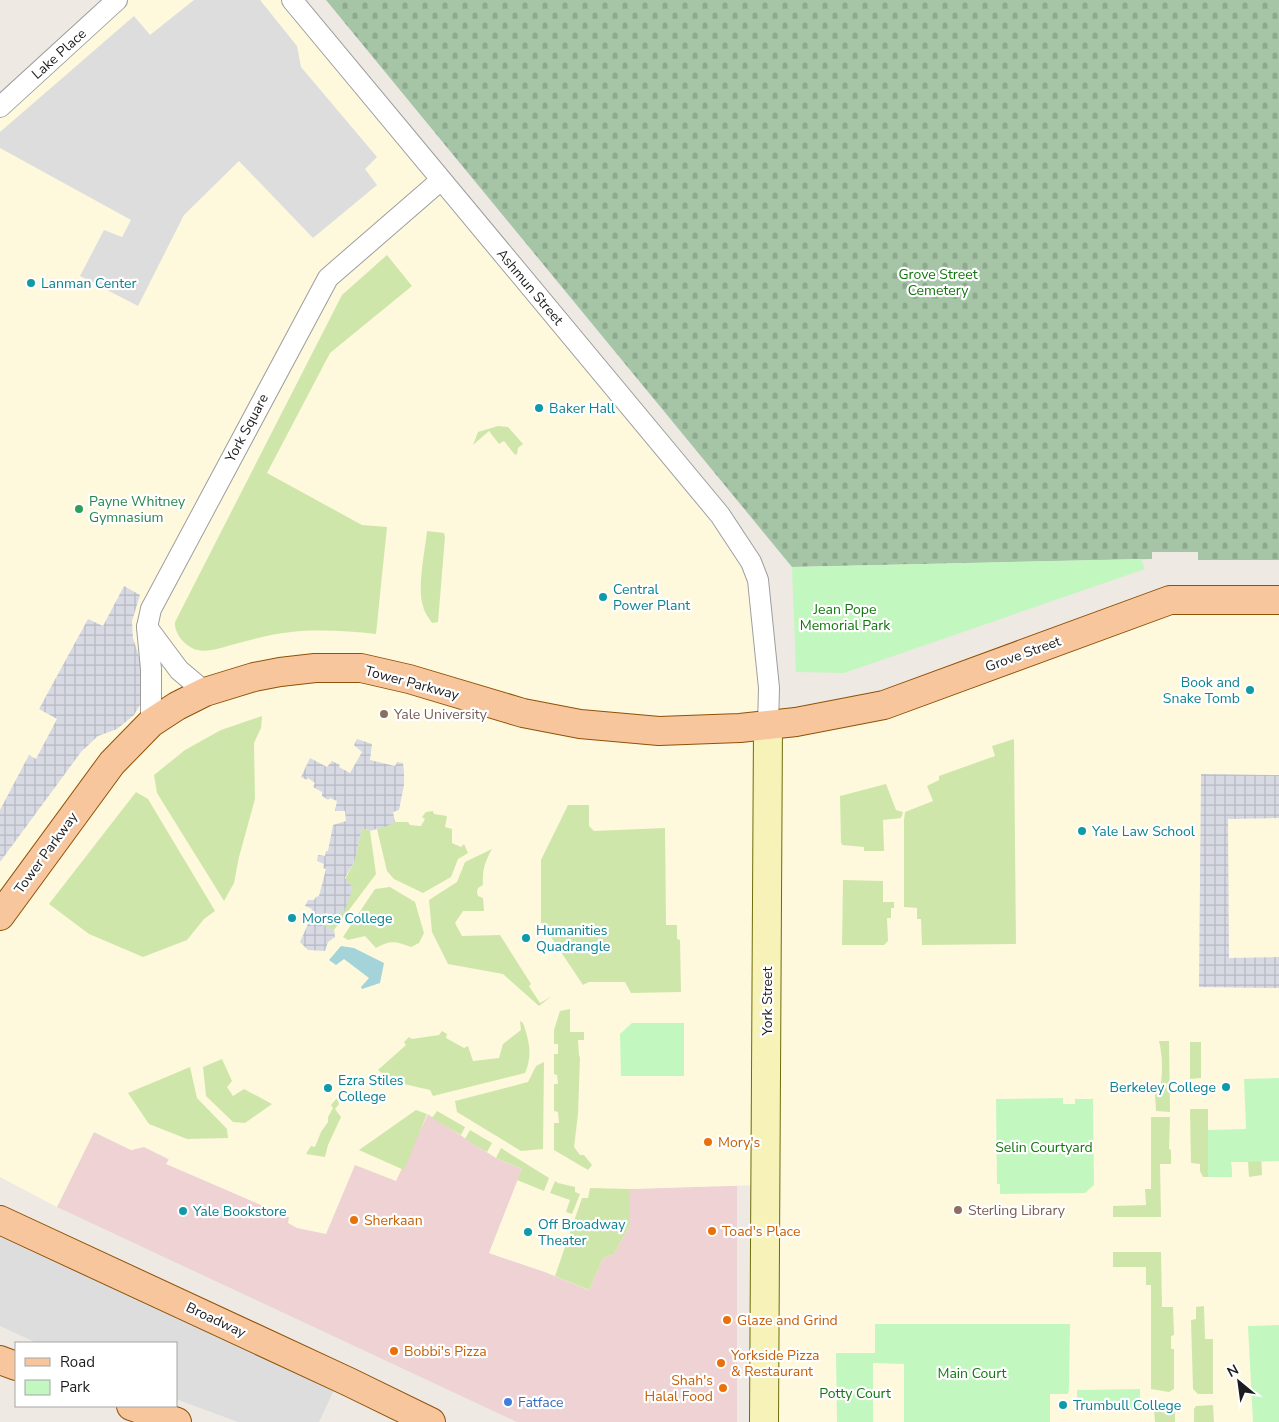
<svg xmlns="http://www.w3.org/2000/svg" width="1279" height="1422" font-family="'Nunito Sans',sans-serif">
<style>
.commercial{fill:#eed2d4}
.education{fill:#fef9dc}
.grass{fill:#cfe6aa}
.cemetery{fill:url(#cemetery-stones)}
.park{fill:#c3f7c0}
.parking{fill:#ddd}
.plaza{fill:url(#plaza-grid)}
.water{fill:#a4d4da}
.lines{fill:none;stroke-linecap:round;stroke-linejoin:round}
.street-casing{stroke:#9e9e9e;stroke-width:22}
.secondary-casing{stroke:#6e6d09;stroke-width:30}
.primary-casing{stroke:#8f5106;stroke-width:30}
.street{stroke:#fff;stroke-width:20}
.secondary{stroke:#f7f2b8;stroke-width:28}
.primary{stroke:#f8c69d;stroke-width:28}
.culture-dot{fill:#0f9aa8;stroke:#fff;stroke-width:2}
.leisure-dot{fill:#2e9e5b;stroke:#fff;stroke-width:2}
.education-dot{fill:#8d6e63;stroke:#fff;stroke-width:2}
.food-dot{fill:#e8710a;stroke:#fff;stroke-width:2}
.shop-dot{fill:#3f7fe0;stroke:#fff;stroke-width:2}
.labels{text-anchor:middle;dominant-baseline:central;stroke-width:4.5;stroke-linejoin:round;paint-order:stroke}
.street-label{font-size:14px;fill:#1d1d1d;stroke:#fff}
.park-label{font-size:14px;fill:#13760f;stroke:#fff}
.culture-label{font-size:14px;fill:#0d838f;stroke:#fff;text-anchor:start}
.leisure-label{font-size:14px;fill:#27864d;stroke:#fff;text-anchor:start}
.education-label{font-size:14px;fill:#785e54;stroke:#fff;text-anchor:start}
.food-label{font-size:14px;fill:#c56008;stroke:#fff;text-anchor:start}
.shop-label{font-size:14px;fill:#366cbe;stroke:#fff;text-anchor:start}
</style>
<defs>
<pattern id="cemetery-stones" width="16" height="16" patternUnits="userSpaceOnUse" patternTransform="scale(1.25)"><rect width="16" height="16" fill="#a5c5a6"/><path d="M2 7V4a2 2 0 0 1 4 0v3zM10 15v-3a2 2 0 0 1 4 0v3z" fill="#8ea98e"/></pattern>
<pattern id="plaza-grid" width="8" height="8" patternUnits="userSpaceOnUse" patternTransform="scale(1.25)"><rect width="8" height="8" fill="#d7d9e3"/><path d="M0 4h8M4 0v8" fill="none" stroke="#b8bac2"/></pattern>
</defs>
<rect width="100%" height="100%" fill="#eee9e3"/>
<!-- commercial -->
<polygon class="commercial" points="427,1114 496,1158 522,1169 489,1253 545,1272 588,1290 603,1258 630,1225 630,1189 737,1185 737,1422 517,1422 57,1207 94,1132 131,1150 144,1147 169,1160 167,1164 289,1217 355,1165"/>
<!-- education -->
<polygon class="education" points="117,0 292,0 751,562 768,726 796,722 1170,600 1279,600 1279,1422 764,1422 765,1185 630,1189 630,1225 614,1254 603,1258 589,1290 545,1272 489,1253 522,1169 496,1158 428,1114 396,1181 355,1165 326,1234 297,1228 288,1223 289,1217 166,1164 169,1159 144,1147 131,1150 94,1132 57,1207 0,1177 0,107"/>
<!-- grass -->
<g class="grass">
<path d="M387,255L412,286L330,353L267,473L362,525L387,527L376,634C348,631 319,629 291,632C272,634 254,639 235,644C223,647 209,653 197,650C186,647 174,634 175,622L342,295Z"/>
<polygon points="498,426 508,427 523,444 518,448 517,454 515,455 504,441 499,444 489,431 473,445 478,432"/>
<path d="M427,531L444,533L445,537L438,622L432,623C429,618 424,612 423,606C417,587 425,551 427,531Z"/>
<polygon points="262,716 261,728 254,743 255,799 239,857 234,883 224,901 157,793 154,775 185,750 221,730"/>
<polygon points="1014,739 1016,944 922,945 921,919 917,919 917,908 904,907 904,820 905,812 933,801 927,786 939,780 939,776 995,756 992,746"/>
<polygon points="886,784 896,810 903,812 901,818 883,820 884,851 864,851 864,847 842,845 841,842 840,796"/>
<polygon points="136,792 148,799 215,911 204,919 187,940 143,957 89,934 49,904"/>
<polygon points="568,805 589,805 589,826 594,831 665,828 666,925 677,925 677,939 680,940 681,992 631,993 625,982 589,982 583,985 541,922 541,860"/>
<polygon points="433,811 434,814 447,816 445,827 452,829 452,843 461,847 464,844 468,853 458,859 451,877 423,893 394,879 387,871 377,829 395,822 408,822 410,825 421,826 425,819 422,817 426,812"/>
<polygon points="362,828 370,831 376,874 334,930 321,925 324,914 328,913 355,860"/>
<path d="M492,849C485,861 482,871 483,885L478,888L477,892L478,896L483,898L484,911H463L455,923L462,936L500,935L531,984L529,986L540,1003L552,996L539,1006L503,974L448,964L432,932L429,900L457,882L465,862Z"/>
<polygon points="843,880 883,881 883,902 894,902 894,908 891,908 891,918 887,918 888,941 884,945 842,945"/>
<path d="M390,887L415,902L424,933L419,943L411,947C395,941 390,940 376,948L365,936L348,940L343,937L375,889Z"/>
<polygon points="570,1009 570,1032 584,1032 584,1040 578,1040 579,1056 580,1057 578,1114 574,1147 580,1155 584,1155 592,1165 588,1170 554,1150 554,1123 559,1123 558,1112 554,1111 554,1084 558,1084 557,1075 554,1074 554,1054 558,1054 558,1044 554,1044 554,1030 560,1011"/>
<path d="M520,1021L523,1023C529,1040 533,1055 525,1073L433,1096L430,1090L391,1081L378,1070L406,1045L404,1042L409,1037L412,1039L439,1035L442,1031L447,1034L446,1038L464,1048L468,1046L473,1061L499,1058L503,1044L521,1030Z"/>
<path d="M1159,1041H1169L1170,1112L1156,1111L1155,1093H1159C1163,1077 1163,1057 1159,1041Z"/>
<polygon points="1190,1042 1201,1042 1201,1078 1190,1079"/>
<polygon points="222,1059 232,1081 227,1087 233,1096 244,1089 272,1104 245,1123 233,1122 206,1096 203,1067"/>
<polygon points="544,1062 543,1149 521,1151 457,1112 455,1101 528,1082 536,1066"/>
<polygon points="190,1067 197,1098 227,1129 228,1138 187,1139 149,1124 128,1093"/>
<polygon points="1259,1096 1262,1175 1249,1177 1248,1162 1231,1162 1232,1177 1203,1177 1200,1171 1200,1164 1191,1163 1190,1109 1208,1109 1208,1130 1254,1137"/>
<polygon points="337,1098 339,1104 335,1109 341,1117 328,1145 325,1157 306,1154 311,1146 315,1147 321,1132 328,1122 328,1117 333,1108 331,1105"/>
<polygon points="416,1110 427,1114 404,1170 359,1150"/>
<polygon points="437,1111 465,1127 461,1135 432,1118"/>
<polygon points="1151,1117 1170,1117 1169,1149 1171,1150 1171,1164 1160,1164 1161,1217 1113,1217 1113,1206 1146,1205 1145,1189 1151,1189"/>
<polygon points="470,1130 492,1143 487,1152 465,1139"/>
<polygon points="501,1148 549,1178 544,1191 517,1180 522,1169 496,1158"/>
<polygon points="555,1181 558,1183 575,1187 575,1192 580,1194 572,1214 566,1212 570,1200 550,1193"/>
<polygon points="590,1188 630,1189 630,1225 614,1254 603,1258 589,1290 555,1276 582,1198 588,1198"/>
<polygon points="1113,1252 1161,1252 1162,1307 1173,1307 1174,1335 1171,1336 1171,1349 1174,1349 1174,1389 1169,1392 1151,1389 1151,1285 1146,1285 1146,1267 1113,1267"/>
<polygon points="1204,1306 1205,1339 1213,1339 1213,1394 1198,1394 1193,1389 1191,1320 1196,1319 1196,1307"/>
<polygon points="1213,1405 1214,1422 1194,1422 1194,1409 1196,1406"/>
<polygon points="1154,1409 1171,1409 1175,1412 1175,1422 1155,1422"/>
</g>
<!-- cemetery -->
<polygon class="cemetery" points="326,0 1279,0 1279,560 1198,560 1198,552 1152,552 1152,559 792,567"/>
<!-- park -->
<g class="park">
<polygon points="1141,559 1145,569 844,673 796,672 792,567"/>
<polygon points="632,1023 684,1023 684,1076 621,1076 620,1034"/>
<polygon points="1279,1078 1279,1161 1231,1162 1232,1177 1208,1177 1208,1130 1246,1129 1244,1079"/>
<polygon points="1063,1098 1063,1104 1075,1104 1075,1099 1093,1099 1094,1185 1085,1193 1000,1194 1000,1184 997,1184 996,1099"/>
<polygon points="875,1324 1070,1324 1069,1389 1068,1394 1050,1394 1050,1422 904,1422 904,1364 873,1363 873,1422 837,1422 836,1353 875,1353"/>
<polygon points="1279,1325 1279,1422 1253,1422 1248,1326"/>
<polygon points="1140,1389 1140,1410 1077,1410 1077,1390"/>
</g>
<!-- parking -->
<g class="parking">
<polygon points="194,0 260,0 297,46 301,67 377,157 365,169 377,185 313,238 239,161 184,215 138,306 80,276 104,230 122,237 131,220 0,148 0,132 134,16 150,35"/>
<polygon points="0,1237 334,1390 319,1422 238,1422 176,1399 176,1343 37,1343 0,1326"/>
</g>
<!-- plaza -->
<g class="plaza">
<polygon points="124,586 140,595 132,621 133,638 141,663 145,688 140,705 134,715 117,729 98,736 81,752 0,862 0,810 29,755 36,759 57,719 39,709 88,619 103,626"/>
<polygon points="357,739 372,744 370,760 395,766 397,762 403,763 404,772 404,785 399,810 393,812 395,822 387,826 370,831 362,828 355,860 345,878 353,888 344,912 330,916 328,913 324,914 321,924 334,930 335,937 328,942 325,951 308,950 300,942 312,915 310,914 312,909 305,906 308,900 314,900 316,897 319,896 326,869 323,868 324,864 317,861 318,855 325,856 326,851 328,851 333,825 346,821 345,811 335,811 337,801 330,798 328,800 322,796 322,792 313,787 315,783 308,778 307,780 301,777 310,758 327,767 332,761 340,765 339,767 350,773 362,752 354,745"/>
<polygon points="1201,774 1279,775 1279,818 1228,819 1229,958 1279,957 1279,988 1199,987"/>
</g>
<!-- water -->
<polygon class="water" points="341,946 354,948 384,963 380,983 362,989 361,987 369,978 344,959 336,965 329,960"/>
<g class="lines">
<defs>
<g id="street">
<polyline points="292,0 720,515 751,562 758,580 769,688 768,726"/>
<polyline points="0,107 117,0"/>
<polyline points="147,627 179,670 205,692"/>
<polyline points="151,723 151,669 147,627 151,609 328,278 441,180"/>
</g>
<polyline id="secondary" points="764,1422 768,726"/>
<g id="primary">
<polyline points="0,916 112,763 151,723 177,706 205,692 254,677 280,672 315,668 361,668 409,679 523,713 580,724 659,731 740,728 796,722 884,705 1170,600 1279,600"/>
<polyline points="0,1220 349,1382 431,1422"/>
<polyline points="0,1360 16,1366"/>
<polyline points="131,1406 177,1422"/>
</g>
</defs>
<!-- street casing -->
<use href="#street" class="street-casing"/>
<!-- secondary casing -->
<use href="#secondary" class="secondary-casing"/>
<!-- primary casing -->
<use href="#primary" class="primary-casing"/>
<!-- street -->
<use href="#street" class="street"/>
<!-- secondary -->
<use href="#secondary" class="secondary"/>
<!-- primary -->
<use href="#primary" class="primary"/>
</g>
<!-- markers -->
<g class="culture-dot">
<circle cx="31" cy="283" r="5"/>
<circle cx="539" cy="408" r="5"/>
<circle cx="603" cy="597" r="5"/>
<circle cx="1250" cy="690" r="5"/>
<circle cx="1082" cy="831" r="5"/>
<circle cx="292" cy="918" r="5"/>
<circle cx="526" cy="938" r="5"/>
<circle cx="1226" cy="1087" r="5"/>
<circle cx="328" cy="1088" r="5"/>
<circle cx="183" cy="1211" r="5"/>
<circle cx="528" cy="1232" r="5"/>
<circle cx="1063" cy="1405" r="5"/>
</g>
<circle class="leisure-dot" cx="79" cy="509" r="5"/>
<g class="education-dot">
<circle cx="384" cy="714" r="5"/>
<circle cx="958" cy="1210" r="5"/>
</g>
<g class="food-dot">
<circle cx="708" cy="1142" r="5"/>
<circle cx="354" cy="1220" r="5"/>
<circle cx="712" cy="1231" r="5"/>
<circle cx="727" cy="1320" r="5"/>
<circle cx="394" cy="1351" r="5"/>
<circle cx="721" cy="1363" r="5"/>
<circle cx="723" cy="1388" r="5"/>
</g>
<circle class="shop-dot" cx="508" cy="1402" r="5"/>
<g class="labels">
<!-- street labels -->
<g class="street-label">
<text transform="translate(59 54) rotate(-42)">Lake Place</text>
<text transform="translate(530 287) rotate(50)">Ashmun Street</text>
<text transform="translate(247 428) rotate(-62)">York Square</text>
<text transform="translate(1023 654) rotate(-20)">Grove Street</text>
<text transform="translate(412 683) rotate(15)">Tower Parkway</text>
<text transform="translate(46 853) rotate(-54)">Tower Parkway</text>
<text transform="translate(767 1001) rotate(-90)">York Street</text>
<text transform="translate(216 1320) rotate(25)">Broadway</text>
</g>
<!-- park labels -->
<g class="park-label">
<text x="938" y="274">Grove Street<tspan x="938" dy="16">Cemetery</tspan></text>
<text x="845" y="609">Jean Pope<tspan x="845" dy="16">Memorial Park</tspan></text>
<text x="1044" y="1147">Selin Courtyard</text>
<text x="972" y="1373">Main Court</text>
<text x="855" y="1393">Potty Court</text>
</g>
<!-- culture labels -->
<g class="culture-label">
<text x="41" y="283">Lanman Center</text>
<text x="549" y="408">Baker Hall</text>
<text x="613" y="589">Central<tspan x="613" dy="16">Power Plant</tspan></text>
<text x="1240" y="682" text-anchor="end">Book and<tspan x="1240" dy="16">Snake Tomb</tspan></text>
<text x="1092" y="831">Yale Law School</text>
<text x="302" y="918">Morse College</text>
<text x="536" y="930">Humanities<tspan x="536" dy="16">Quadrangle</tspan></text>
<text x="338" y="1080">Ezra Stiles<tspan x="338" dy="16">College</tspan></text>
<text x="1216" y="1087" text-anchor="end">Berkeley College</text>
<text x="193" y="1211">Yale Bookstore</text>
<text x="538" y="1224">Off Broadway<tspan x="538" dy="16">Theater</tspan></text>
<text x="1073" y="1405">Trumbull College</text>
</g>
<!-- leisure labels -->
<g class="leisure-label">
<text x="89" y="501">Payne Whitney<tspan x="89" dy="16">Gymnasium</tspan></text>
</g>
<!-- education labels -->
<g class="education-label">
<text x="394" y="714">Yale University</text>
<text x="968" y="1210">Sterling Library</text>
</g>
<!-- food labels -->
<g class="food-label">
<text x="718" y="1142">Mory's</text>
<text x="364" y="1220">Sherkaan</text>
<text x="722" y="1231">Toad's Place</text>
<text x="737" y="1320">Glaze and Grind</text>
<text x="404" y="1351">Bobbi's Pizza</text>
<text x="731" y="1355">Yorkside Pizza<tspan x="731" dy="16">&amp; Restaurant</tspan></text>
<text x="713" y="1380" text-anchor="end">Shah's<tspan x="713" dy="16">Halal Food</tspan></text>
</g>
<!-- shop labels -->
<g class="shop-label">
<text x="518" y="1402">Fatface</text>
</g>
</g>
<!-- legend -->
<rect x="15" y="1342" width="162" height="65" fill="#ffffff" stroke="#a5a5a5"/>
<rect x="25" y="1358" width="25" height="8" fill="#f8c69d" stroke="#a5a5a5"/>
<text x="60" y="1367" font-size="15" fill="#1d1d1d">Road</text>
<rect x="25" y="1380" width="25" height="15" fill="#c3f7c0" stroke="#a5a5a5"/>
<text x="60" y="1392" font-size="15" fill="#1d1d1d">Park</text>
<!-- north arrow -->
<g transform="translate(1239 1382) rotate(331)" stroke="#ffffff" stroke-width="4" paint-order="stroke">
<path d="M0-4L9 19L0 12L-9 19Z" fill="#1d1d1d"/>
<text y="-8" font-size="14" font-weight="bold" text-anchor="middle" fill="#1d1d1d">N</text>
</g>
</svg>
